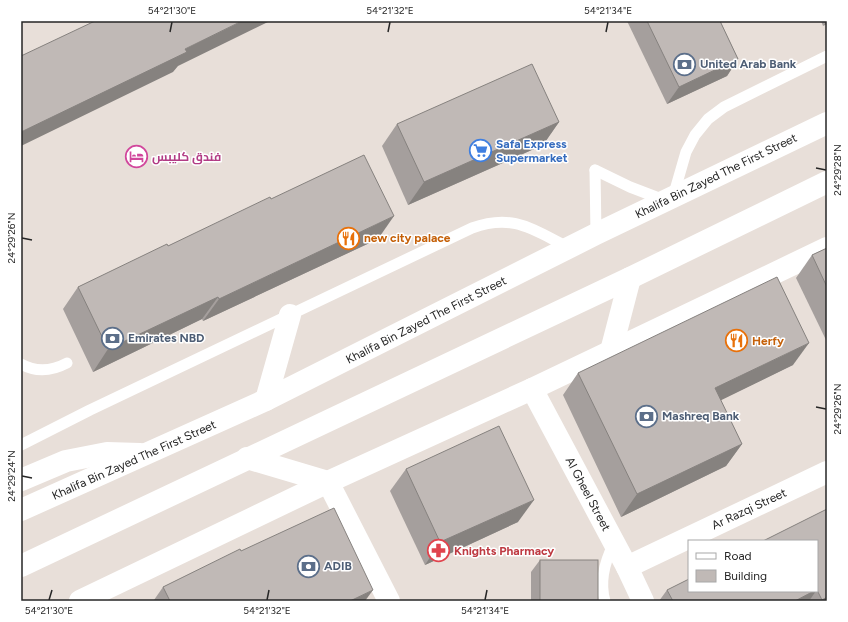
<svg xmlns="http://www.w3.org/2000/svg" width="848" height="622" font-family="Figtree,Cairo,sans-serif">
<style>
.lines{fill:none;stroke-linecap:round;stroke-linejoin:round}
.lane{stroke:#fff;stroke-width:11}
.street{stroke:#fff;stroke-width:22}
.secondary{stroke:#fff;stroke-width:22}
.wall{fill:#a59f9d}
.shaded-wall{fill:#86827f}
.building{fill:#c0b9b6;stroke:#86827f}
.ticks{fill:none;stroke:#262626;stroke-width:1.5}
.labels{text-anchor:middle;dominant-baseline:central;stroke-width:3;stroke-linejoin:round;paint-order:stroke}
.service-label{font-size:12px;font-weight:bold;fill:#4e5e75;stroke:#fff;text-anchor:start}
.shop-label{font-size:12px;font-weight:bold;fill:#366cbe;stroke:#fff;text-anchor:start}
.hotel-label{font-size:12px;font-weight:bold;fill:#b23c85;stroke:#fff;text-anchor:start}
.street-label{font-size:12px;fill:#262626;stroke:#fff}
.food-label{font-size:12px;font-weight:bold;fill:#c56008;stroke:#fff;text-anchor:start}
.health-label{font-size:12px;font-weight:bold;fill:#be3a42;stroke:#fff;text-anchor:start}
.neatline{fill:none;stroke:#262626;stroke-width:1.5}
.ticks-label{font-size:10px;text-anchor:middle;fill:#262626}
</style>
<rect width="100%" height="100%" fill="#e8dfd9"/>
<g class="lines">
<!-- lane -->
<g class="lane">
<polyline points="595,170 630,187 664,200"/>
<polyline points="595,170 596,234"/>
<polyline points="673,197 686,152 695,135 708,119 724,107 827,56"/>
<path d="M21,364C37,373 52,371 67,363"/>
<path d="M21,445L90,410L472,228C514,213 533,230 570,248"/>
<path d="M605,601C599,581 605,561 614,543"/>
</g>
<!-- street -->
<g class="street">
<polyline points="532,389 627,567 643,601"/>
<polyline points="328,482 389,601"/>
<polyline points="627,567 827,472"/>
<polyline points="80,601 328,482 532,389 827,248"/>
</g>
<!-- secondary -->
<g class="secondary">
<polyline points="611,351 630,278"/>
<polyline points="266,400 290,315"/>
<polyline points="247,458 328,482"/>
<polyline points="21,480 66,461 107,453 140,454"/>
<polyline points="21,510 266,400 596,234 827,123"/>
<polyline points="21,566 630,278 827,182"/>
</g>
</g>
<!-- wall -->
<g class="wall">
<polygon points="627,21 720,21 738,59 727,76 667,104"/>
<polygon points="821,21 827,21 823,26"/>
<polygon points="559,122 543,145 408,205 382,146 397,124"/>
<polygon points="271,199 378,239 203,321 202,319 93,372 63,309 78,287"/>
<polygon points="827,248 827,342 796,278 812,255"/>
<polygon points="793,365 720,400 742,444 726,466 621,517 563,395 578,373"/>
<polygon points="406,469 518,522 425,565 390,491"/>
<polygon points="827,509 827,601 659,601 667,590 689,591 817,591 817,541"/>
<polygon points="241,551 365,601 154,601 154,600 163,587"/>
<polygon points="540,560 598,601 531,601 531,572"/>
</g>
<!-- shaded-wall -->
<g class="shaded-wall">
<polygon points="242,21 270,21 178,66 173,72 21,146 21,132 185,49"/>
<polygon points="827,21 827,24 823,26"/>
<polygon points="738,59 727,76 667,104 679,87"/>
<polygon points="559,122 543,145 408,205 424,182"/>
<polygon points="394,216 378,239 203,321 219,299"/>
<polygon points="218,297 202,319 93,372 108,349"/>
<polygon points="809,343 793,365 699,411 715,388"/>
<polygon points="742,444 726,466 621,517 637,494"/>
<polygon points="534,500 518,522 425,565 440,542"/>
<polygon points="373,590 365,601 350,601"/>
<polygon points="814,591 816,591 809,601 795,601"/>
<polygon points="827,597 827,601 822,601 822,600"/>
</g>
<!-- building -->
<g class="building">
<polygon points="95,21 242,21 185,49 187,52 21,132 21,56"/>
<polygon points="647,21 720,21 738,59 679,87"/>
<polygon points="532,64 559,122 424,182 397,124"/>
<polygon points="364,155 394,216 219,299 218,297 108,349 78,287 167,244 168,246 270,197 271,199"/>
<polygon points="827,248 827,287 812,255"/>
<polygon points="777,277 809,343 715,388 742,444 637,494 578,373"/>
<polygon points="499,426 534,500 440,542 406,469"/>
<polygon points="334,508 373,590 350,601 170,601 163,587 240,549 241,551"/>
<polygon points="827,509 827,597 822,600 817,590 817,541 763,541"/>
<rect x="540" y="560" width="58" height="41"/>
<polygon points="689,579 689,591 814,591 795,601 673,601 667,590"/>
</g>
<!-- ticks -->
<path class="ticks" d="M170,32L172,22M388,32L390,22M606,32L608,22M816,168L826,170M22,238L32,240M816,407L826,409M22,476L32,478M49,600L52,590M267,600L269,590M485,600L487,590"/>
<!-- icons -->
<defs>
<symbol id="bank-ring" viewBox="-11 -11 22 22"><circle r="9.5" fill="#fff" stroke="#5c6f8a" stroke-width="1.5"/><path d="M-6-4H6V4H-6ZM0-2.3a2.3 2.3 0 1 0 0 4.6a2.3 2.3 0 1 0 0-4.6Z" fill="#5c6f8a"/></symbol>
<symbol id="supermarket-ring" viewBox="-11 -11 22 22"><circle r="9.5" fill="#fff" stroke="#3f7fe0" stroke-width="1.5"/><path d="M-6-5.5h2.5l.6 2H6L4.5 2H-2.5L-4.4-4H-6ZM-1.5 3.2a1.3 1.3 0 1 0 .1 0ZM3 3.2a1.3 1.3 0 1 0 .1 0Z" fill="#3f7fe0"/></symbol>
<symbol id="hotel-ring" viewBox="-11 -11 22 22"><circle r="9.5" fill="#fff" stroke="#d1479c" stroke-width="1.5"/><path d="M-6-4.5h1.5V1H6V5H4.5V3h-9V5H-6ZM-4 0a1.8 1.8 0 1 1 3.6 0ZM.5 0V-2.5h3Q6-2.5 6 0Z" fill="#d1479c"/></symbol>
<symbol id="restaurant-ring" viewBox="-11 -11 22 22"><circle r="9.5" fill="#fff" stroke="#e8710a" stroke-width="1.5"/><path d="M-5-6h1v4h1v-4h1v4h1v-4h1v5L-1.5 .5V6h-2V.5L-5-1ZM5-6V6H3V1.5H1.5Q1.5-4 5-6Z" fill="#e8710a"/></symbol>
<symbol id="pharmacy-ring" viewBox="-11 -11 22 22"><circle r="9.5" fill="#fff" stroke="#e0444e" stroke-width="1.5"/><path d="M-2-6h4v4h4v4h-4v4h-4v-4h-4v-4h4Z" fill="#e0444e"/></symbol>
</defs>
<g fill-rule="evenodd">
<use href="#bank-ring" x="672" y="52" width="25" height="25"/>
<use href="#supermarket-ring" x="468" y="138" width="25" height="25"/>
<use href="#hotel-ring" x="124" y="144" width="25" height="25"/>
<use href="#restaurant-ring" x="336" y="226" width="25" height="25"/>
<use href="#bank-ring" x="100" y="326" width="25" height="25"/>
<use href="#restaurant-ring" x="724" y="328" width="25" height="25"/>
<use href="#bank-ring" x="634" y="404" width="25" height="25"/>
<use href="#pharmacy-ring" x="426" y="538" width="25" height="25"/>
<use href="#bank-ring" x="296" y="554" width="25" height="25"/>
</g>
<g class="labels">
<!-- service labels -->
<g class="service-label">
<text x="700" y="64">United Arab Bank</text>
<text x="128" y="338">Emirates NBD</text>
<text x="662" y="416">Mashreq Bank</text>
<text x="324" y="566">ADIB</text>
</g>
<!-- shop labels -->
<g class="shop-label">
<text x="496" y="144">Safa Express<tspan x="496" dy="14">Supermarket</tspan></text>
</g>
<!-- hotel labels -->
<g class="hotel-label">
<text x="152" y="157">فندق كليبس</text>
</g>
<!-- street labels -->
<g class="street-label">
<text transform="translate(716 176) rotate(-26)">Khalifa Bin Zayed The First Street</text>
<text transform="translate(426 320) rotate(-27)">Khalifa Bin Zayed The First Street</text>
<text transform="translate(134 460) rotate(-24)">Khalifa Bin Zayed The First Street</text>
<text transform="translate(588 494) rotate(62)">Al Gheel Street</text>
<text transform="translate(749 509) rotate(-25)">Ar Razqi Street</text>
</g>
<!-- food labels -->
<g class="food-label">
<text x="364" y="238">new city palace</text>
<text x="752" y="341">Herfy</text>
</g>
<!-- health labels -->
<g class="health-label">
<text x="454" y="551">Knights Pharmacy</text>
</g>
</g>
<!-- border -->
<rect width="848" height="622" fill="none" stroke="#ffffff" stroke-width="44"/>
<!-- legend -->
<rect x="688" y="540" width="130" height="52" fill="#ffffff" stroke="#a8a8a8"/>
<rect x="696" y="553" width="20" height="6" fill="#ffffff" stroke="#a8a8a8"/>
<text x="724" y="560" font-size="12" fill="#262626">Road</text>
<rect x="696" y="570" width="20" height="12" fill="#c0b9b6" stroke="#a8a8a8"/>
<text x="724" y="580" font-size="12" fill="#262626">Building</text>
<rect x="22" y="22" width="804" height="578" class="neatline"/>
<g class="ticks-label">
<text x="172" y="14">54°21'30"E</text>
<text x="390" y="14">54°21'32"E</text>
<text x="608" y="14">54°21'34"E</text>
<text transform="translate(837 170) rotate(-90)" y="4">24°29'28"N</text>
<text transform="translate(11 238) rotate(-90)" y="4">24°29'26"N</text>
<text transform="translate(837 409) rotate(-90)" y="4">24°29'26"N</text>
<text transform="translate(11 476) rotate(-90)" y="4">24°29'24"N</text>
<text x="49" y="614">54°21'30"E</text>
<text x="267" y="614">54°21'32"E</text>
<text x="485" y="614">54°21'34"E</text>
</g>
</svg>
